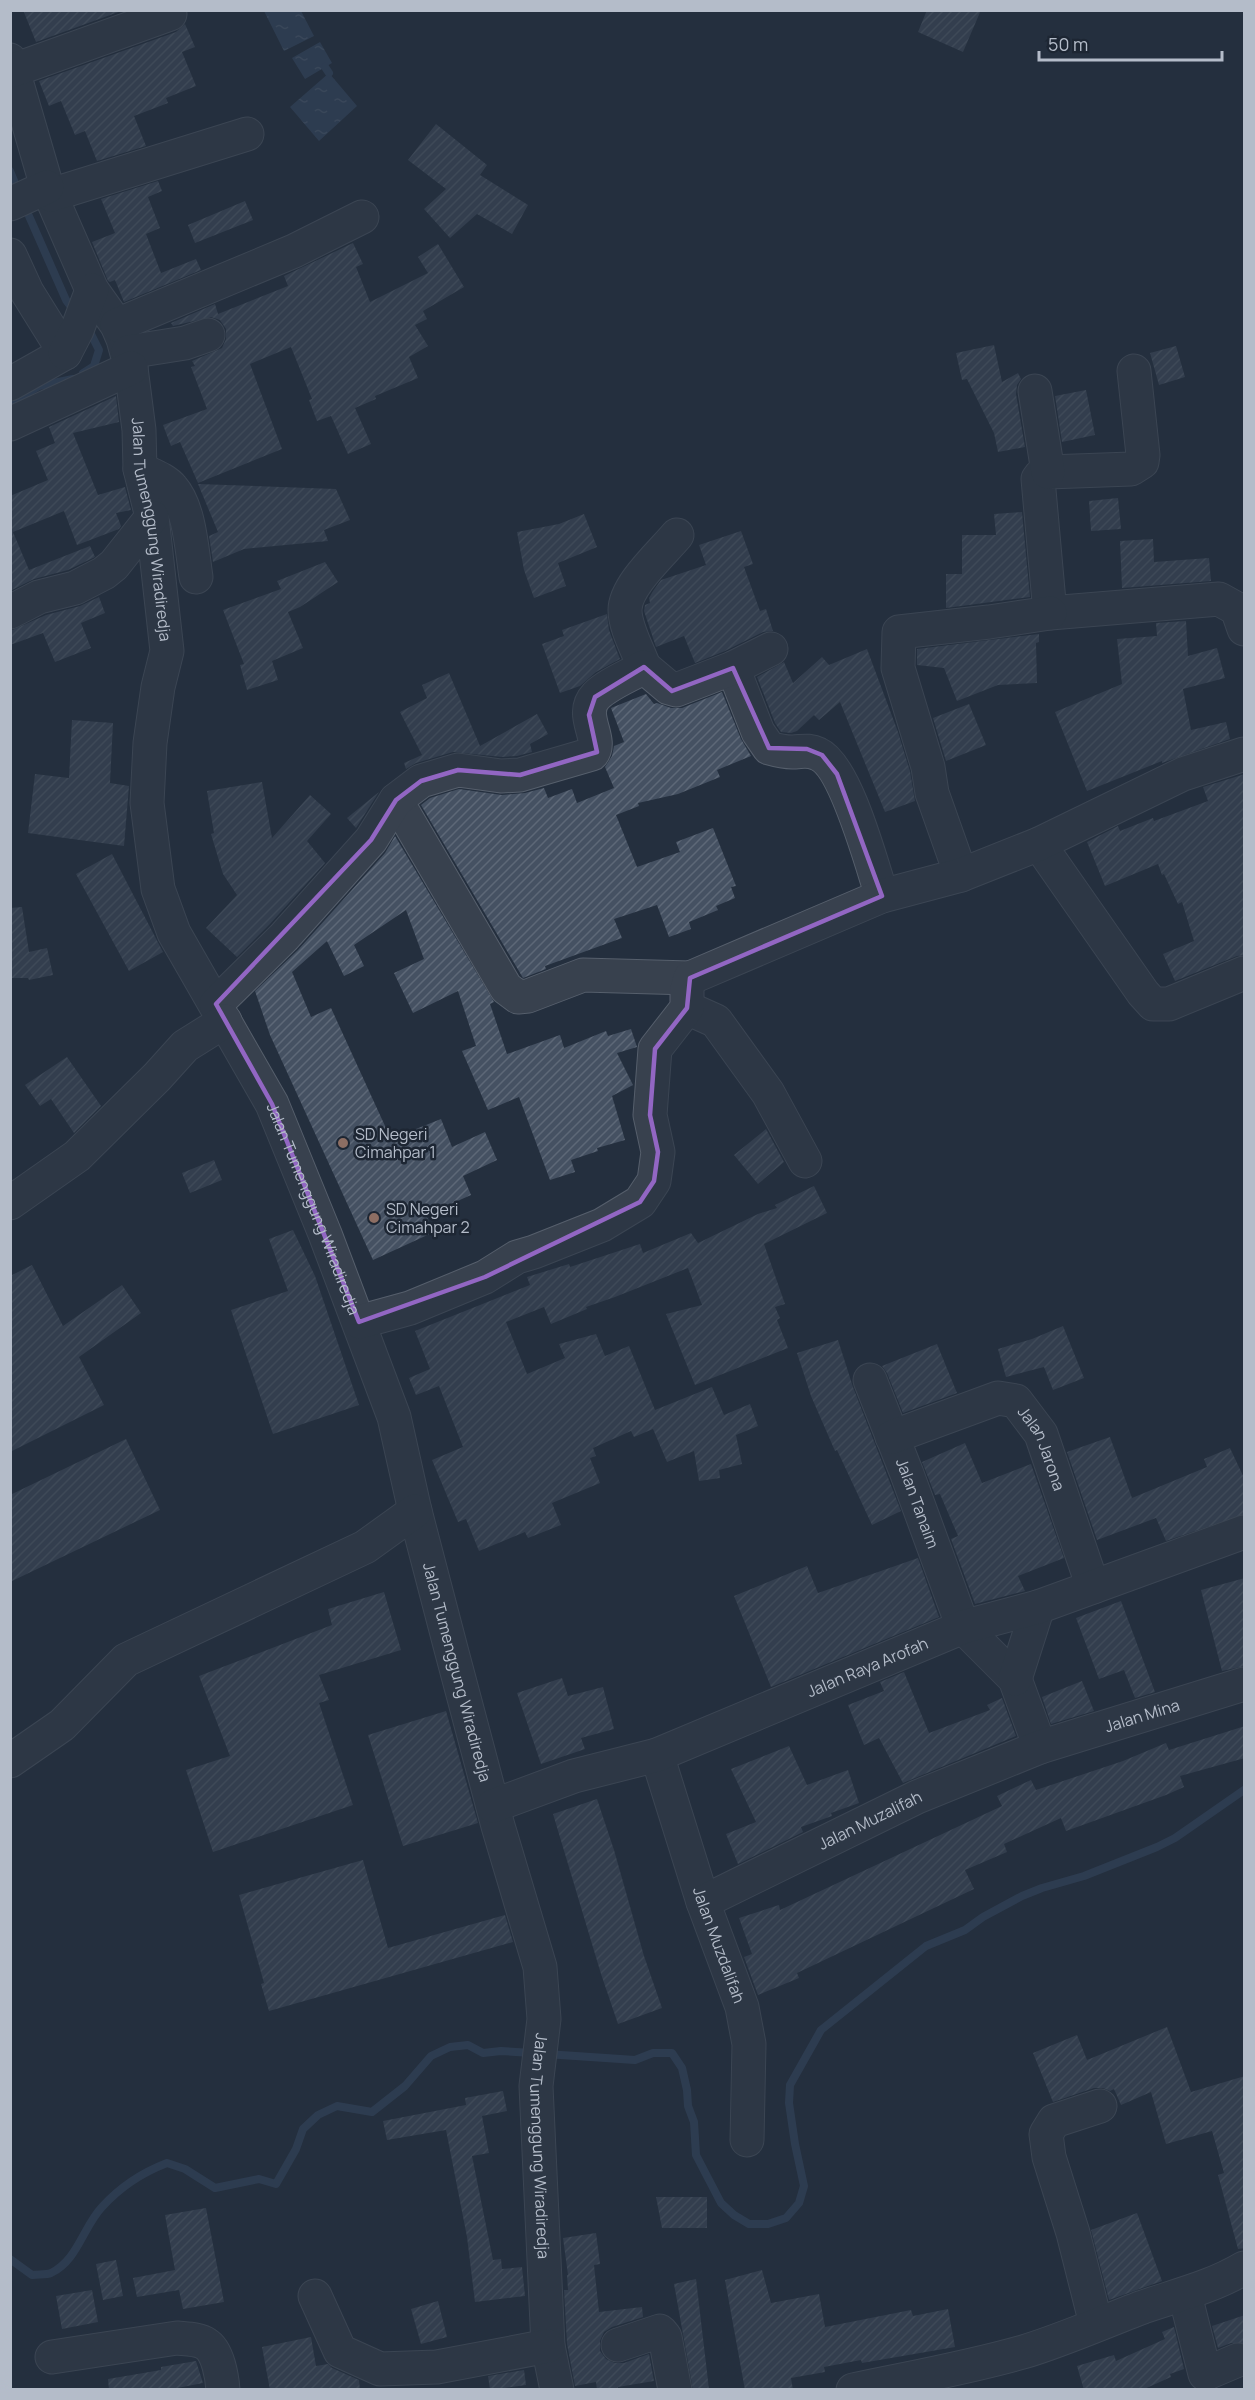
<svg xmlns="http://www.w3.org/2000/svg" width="1255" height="2400" font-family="Manrope,sans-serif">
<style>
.water{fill:url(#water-ripples)}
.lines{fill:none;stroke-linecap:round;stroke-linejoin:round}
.stream{stroke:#394c67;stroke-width:8}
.building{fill:url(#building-hatch)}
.minor-casing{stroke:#565f6c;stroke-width:35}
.minor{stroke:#38414e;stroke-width:33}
.marked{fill:none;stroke:#9266c3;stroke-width:4.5;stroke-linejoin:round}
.education-dot{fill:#8d6e63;stroke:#1d2633;stroke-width:2}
.labels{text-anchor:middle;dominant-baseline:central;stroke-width:5;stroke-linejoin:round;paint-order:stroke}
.street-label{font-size:16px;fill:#b4bcc9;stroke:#1d2633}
.poi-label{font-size:16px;fill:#b4bcc9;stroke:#1d2633;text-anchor:start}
</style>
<defs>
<pattern id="water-ripples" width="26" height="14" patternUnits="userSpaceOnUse" patternTransform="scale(1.5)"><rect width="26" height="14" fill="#394c67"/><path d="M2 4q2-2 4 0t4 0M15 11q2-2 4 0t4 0" fill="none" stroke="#53647b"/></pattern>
<pattern id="building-hatch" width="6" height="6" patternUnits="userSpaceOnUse" patternTransform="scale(1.5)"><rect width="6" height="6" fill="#455162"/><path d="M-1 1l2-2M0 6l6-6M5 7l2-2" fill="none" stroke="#5d6877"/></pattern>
</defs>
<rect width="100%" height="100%" fill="#242f3e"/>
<!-- water -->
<g class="water">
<polygon points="264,11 301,11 314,36 284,51"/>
<polygon points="320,42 332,63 305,79 292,58"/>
<polygon points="329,73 357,106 319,141 290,107"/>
</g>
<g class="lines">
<!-- stream -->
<g class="stream">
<polyline points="325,67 329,73"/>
<polyline points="10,171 19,193"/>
<polyline points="25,207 66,300 75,312"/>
<polyline points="83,373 94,366 99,350 88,328"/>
<polyline points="10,403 39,386 73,379"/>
<polyline points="546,2054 635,2060 653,2053 672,2053 682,2068 687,2090 688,2106 694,2122 696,2155 721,2203 734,2215 749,2224 768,2224 786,2218 799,2203 804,2186 795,2144 789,2103 790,2085 821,2030 926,1946 965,1930 983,1917 1022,1896 1042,1888 1084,1876 1157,1847 1175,1838 1244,1790"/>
<path d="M10,2259L32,2275C38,2274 46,2275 51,2273C78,2260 83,2227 102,2207C121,2186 141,2173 167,2163L185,2169L215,2188L259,2179L276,2184L296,2149L303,2129L318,2115L337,2106L372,2112L405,2086L431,2056L450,2047L468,2045L483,2053L501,2051L532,2053"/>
</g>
</g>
<!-- building -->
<g class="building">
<polygon points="23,10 124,10 36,42"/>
<polygon points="927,10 981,10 963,52 918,32"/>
<polygon points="185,24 195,47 182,52 196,86 166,98 168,103 134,116 146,146 97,161 85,131 75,135 61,101 49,106 39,81 176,32"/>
<polygon points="436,124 487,165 480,175 528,205 512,234 477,214 450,238 424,209 446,189 408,160"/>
<polygon points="158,181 162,191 148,197 160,228 146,234 161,273 196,259 201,270 124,302 115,280 110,282 108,281 92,242 115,233 101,199"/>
<polygon points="245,201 253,220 195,243 188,225"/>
<polygon points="353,243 363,264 356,267 370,302 428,273 418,257 438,244 464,287 423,311 427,319 415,325 428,346 409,357 418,378 375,396 376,399 355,408 371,444 348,454 331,416 317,421 309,400 312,399 291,347 250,364 282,449 198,483 180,442 171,446 163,425 207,409 191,367 195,366 192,361 222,348 226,339 226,329 220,320 211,317 173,326 171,323 215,304 218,314 288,286 284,276"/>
<polygon points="994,345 1002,382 1018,373 1021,379 1017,385 1016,394 1025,447 998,452 994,433 967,379 962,380 956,353"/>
<polygon points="1176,346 1185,377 1159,385 1150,353"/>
<polygon points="1086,390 1095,435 1062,442 1055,396"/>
<polygon points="116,396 119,422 73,433 98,495 125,487 131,510 116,513 121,526 119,529 77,545 64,511 13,532 29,570 90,546 95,557 68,570 34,579 10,591 10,496 48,480 36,451 55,443 49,427"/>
<polygon points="198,484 336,489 350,520 324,530 328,541 244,549 213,562 209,536 218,532"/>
<polygon points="1118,498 1121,529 1091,531 1089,501"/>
<polygon points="1022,512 1030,597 946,608 946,574 962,574 962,535 996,535 994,514"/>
<polygon points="584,514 597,547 558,563 566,586 534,598 524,570 517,532 559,524"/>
<polygon points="741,531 753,564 744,567 760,611 766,609 773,631 763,632 725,651 695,663 684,636 656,647 644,611 645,605 650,603 649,598 653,591 661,580 706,565 699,545"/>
<polygon points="1153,539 1154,562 1209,558 1211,581 1122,588 1120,541"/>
<polygon points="325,562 338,582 300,607 288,612 303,648 272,661 278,680 247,690 240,665 244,664 223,610 281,589 277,581"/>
<polygon points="99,597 105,613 81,623 91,648 55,662 43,633 10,645 10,631 46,615 80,606"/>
<polygon points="607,614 609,630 620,659 596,672 580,686 560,693 542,644 564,636 562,630"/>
<polygon points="1186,621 1188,656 1217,648 1225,678 1183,689 1191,730 1226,722 1230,739 1162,763 1162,761 1087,791 1055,712 1122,684 1117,639 1157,636 1156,623"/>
<polygon points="1039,634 1039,642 1036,643 1037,683 998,685 957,701 944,668 917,665 917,649"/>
<polygon points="867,649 898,732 910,771 915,801 885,812 840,702 819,720 814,715 797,731 791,733 781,732 775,723 757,677 784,662 793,683 822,657 829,665"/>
<polygon points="449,673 480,746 537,714 548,734 530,744 532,752 517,756 502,757 453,752 416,763 406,769 404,763 422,755 400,712 427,698 422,685"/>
<polygon points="722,692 741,739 751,756 717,770 720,777 678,794 638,803 639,806 616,815 637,867 680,852 676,842 713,828 736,886 731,887 735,898 716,906 718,910 689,922 691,929 669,937 657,905 614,919 622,938 545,966 546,969 523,978 421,805 430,798 459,789 502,795 525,793 544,788 548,798 572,789 577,803 614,788 605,767 612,756 614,746 624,742 611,708 646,694 654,704 657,703 671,708 682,708"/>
<polygon points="969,704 986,745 946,761 933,718"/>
<polygon points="72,720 113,723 110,783 129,786 124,846 28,833 35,774 69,778"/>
<polygon points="1245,774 1245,955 1237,956 1175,981 1163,954 1194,941 1182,902 1178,904 1164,874 1162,875 1158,864 1105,886 1087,842 1118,826 1120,831 1153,818 1154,821 1208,801 1203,787"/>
<polygon points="262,782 272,838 310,795 331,814 307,841 325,863 270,924 237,957 206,928 237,895 223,874 211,834 214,833 207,791"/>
<polygon points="379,792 356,828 347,818"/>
<polygon points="395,836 494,1002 490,1004 507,1054 560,1035 564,1048 606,1031 608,1036 631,1029 637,1047 617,1053 633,1085 612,1096 625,1140 597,1148 598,1151 571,1160 575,1172 550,1180 519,1097 488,1110 462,1051 476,1046 458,991 413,1013 394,973 424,959 406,910 354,945 364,966 344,976 327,941 292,972 311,1017 331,1008 391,1139 441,1119 452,1147 485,1132 497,1160 463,1176 471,1195 426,1215 434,1232 373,1260 270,1035 255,991 298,950 385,853"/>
<polygon points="112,854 163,952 129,971 76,874"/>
<polygon points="22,907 29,952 47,948 53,975 29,980 28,978 10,978 10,908"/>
<polygon points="67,1057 101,1106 74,1133 51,1099 40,1106 25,1085"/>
<polygon points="766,1129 784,1162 758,1184 734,1155"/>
<polygon points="214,1160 222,1180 190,1193 182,1173"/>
<polygon points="814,1186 827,1213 764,1244 785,1304 775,1307 780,1318 777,1320 788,1348 695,1385 666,1314 702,1305 688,1268 615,1297 586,1307 587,1309 551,1324 544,1307 506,1322 527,1374 565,1358 559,1344 596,1334 605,1356 629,1346 655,1410 712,1387 724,1415 750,1404 758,1426 736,1435 742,1464 719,1470 720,1478 699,1481 694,1451 667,1462 653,1429 634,1437 631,1431 593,1448 596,1456 590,1458 600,1483 552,1503 561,1525 528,1538 525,1532 479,1551 466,1519 458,1522 432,1460 463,1447 439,1386 416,1395 409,1378 430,1369 415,1331 530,1285 527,1277 569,1264 570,1267 640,1244 643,1253 691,1233 698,1243 758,1214 777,1208 775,1205"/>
<polygon points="293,1230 315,1276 359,1405 273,1434 231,1310 288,1291 269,1239"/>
<polygon points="32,1265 63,1326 122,1285 141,1313 79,1357 104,1405 10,1452 10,1276"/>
<polygon points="1063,1326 1084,1378 1053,1390 1044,1367 1006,1377 998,1349 1032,1339"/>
<polygon points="838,1340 853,1387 901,1511 872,1525 837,1450 835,1451 811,1396 797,1353"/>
<polygon points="937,1344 957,1393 903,1413 887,1373 882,1366"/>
<polygon points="1110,1437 1132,1498 1207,1467 1204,1459 1230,1448 1245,1480 1245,1514 1166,1541 1156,1518 1097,1540 1067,1452"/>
<polygon points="126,1439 160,1510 10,1582 10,1495"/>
<polygon points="965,1443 982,1483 1031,1464 1064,1558 1018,1576 1025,1591 975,1604 951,1539 958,1536 940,1494 935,1495 922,1462"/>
<polygon points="918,1558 939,1617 771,1687 734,1596 807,1566 818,1593"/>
<polygon points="1245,1578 1245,1666 1222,1671 1201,1590"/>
<polygon points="384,1592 401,1650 319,1675 329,1700 319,1703 353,1805 213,1852 186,1770 230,1756 199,1676 332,1625 328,1609"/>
<polygon points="1121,1601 1155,1692 1135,1698 1124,1670 1099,1679 1076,1618"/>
<polygon points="904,1672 929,1733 990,1710 987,1705 1002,1698 1016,1736 903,1783 879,1738 864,1745 848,1705 884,1691 880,1682"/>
<polygon points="562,1678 568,1696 603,1687 614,1729 581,1738 585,1749 541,1764 517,1693"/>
<polygon points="1082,1681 1094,1711 1051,1724 1042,1697"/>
<polygon points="446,1711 478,1823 403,1846 368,1735"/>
<polygon points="1245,1726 1245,1758 1180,1776 1184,1787 1166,1795 1066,1831 1061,1818 1004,1844 1007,1852 965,1870 974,1889 797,1973 799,1978 758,1995 744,1957 752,1954 739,1918 779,1905 780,1910 1002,1806 997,1796 1031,1780 1036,1790 1123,1761 1166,1743 1169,1750"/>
<polygon points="789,1746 807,1785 848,1770 859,1803 831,1813 832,1816 801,1827 803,1832 738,1864 726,1834 756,1822 731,1769"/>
<polygon points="597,1799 614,1850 644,1956 662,2008 618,2024 601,1974 553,1814"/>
<polygon points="363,1860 388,1948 505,1915 513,1942 269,2011 261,1984 264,1983 239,1895"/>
<polygon points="1167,2027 1191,2092 1245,2076 1245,2248 1238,2249 1218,2175 1224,2173 1212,2131 1166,2144 1151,2092 1121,2105 1114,2089 1110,2091 1103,2088 1094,2088 1053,2102 1033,2053 1077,2035 1087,2060"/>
<polygon points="503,2091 507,2111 482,2116 489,2153 472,2156 493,2260 501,2259 502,2269 522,2267 525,2296 475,2302 467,2237 446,2130 387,2140 383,2121 466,2105 465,2098"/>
<polygon points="656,2197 707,2197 707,2228 662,2228"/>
<polygon points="206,2208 224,2302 183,2309 179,2290 137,2297 133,2278 175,2270 165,2215"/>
<polygon points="1137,2213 1162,2281 1109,2300 1091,2230"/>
<polygon points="596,2233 600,2264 594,2265 599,2312 642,2307 643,2317 612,2327 604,2332 600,2341 600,2351 606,2359 615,2363 624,2363 649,2354 654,2381 618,2387 618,2390 597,2390 596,2382 575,2386 567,2344 564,2290 568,2290 567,2275 568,2275 563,2238"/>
<polygon points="116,2260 123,2296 103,2300 96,2264"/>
<polygon points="762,2270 771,2303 819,2294 825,2327 911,2310 913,2316 948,2309 955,2347 862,2363 861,2360 824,2367 825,2372 791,2378 793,2390 745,2390 725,2280"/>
<polygon points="696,2279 707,2372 709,2390 693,2390 674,2284"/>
<polygon points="92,2290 98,2322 62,2329 56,2296"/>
<polygon points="438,2301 447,2337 421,2344 411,2309"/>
<polygon points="1245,2315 1245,2343 1231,2343 1218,2348 1212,2326"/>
<polygon points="1174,2327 1184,2369 1170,2374 1171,2377 1142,2390 1084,2390 1077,2366 1114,2355 1116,2361 1165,2339 1162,2332"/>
<polygon points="311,2337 316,2366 328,2364 332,2368 359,2380 360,2390 270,2390 262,2347"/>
<polygon points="196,2361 203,2383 167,2390 109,2390 108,2379 161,2370 161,2367"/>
<polygon points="524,2370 526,2385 490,2390 488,2376"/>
</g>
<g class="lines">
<defs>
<g id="minor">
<path id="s1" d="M10,60L47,187L92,290L117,325L123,339L131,368L139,430L140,469L152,517L167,651L158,687L150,743L147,803L158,889L174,933L272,1104L325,1234L394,1417L415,1511L451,1649L498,1826L540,1967L544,2019L536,2086L548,2346L557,2390"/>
<polyline points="14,70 170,14"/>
<polyline points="51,195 247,134"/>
<polyline points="10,204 47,187"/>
<polyline points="10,255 27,292 65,353 10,384"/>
<polyline points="117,325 294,251 362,217"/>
<polyline points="128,352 185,343 208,335"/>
<polyline points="65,353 77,330 92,290"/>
<polyline points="1134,371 1143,455 1142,462 1131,469 1048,472 1041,475 1038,479 1050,613 1219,599 1237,609 1244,629"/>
<polyline points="1035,391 1048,472"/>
<polyline points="10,424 131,368"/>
<path d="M140,469C149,474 165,479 172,488C190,508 192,552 196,577"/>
<polyline points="10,612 39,597 75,588 104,573 114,565 152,517"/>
<path d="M644,667C638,650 625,628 625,610C625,586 661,554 677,535"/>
<path d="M733,668L758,732L769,748C776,750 784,752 792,752C802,752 808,749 818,754C846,766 872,866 882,896"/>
<polyline points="396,800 506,988 518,997 528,996 583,975 690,978"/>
<polyline points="1039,844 1143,993 1153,1004 1169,1004 1244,973"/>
<polyline points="961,875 932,793 928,767 898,668 899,632 989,622 1050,613"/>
<path d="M216,1004L284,937L371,840L396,800L421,781L458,770L501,776L520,775L592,754C604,739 578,715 596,696C608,684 629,676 644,667L669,688L676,690L733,668L771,649"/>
<polyline points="687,1008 716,1021 768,1093 805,1161"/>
<polyline points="10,1203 77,1156 157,1077 185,1046 225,1021"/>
<polyline points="359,1322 410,1308 485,1277 517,1257 534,1252 602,1225 640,1202 654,1181 658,1152 650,1115 655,1049 687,1008 687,989 690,978 882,896 961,875 1039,844 1183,774 1244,754"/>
<path id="s2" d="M870,1380L907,1474L963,1627L1015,1679L1040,1747"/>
<path id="s3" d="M892,1437L998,1398L1016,1401L1041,1434L1093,1587"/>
<polyline points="1015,1679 1038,1607"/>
<path id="s4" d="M657,1755L703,1902L742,2007L749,2044L747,2140"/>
<polyline points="10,1761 62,1725 126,1660 365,1547 415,1511"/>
<path id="s5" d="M493,1806L574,1776L657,1755L963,1627L1038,1607L1244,1532"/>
<path id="s6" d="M703,1902L917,1797L1040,1747L1244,1684"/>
<polyline points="1185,2295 1205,2374 1238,2360"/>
<polyline points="315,2296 340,2351 380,2369 437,2367 548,2346"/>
<polyline points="1096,2324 1073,2233 1049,2157 1046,2134 1054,2121 1100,2106"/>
<polyline points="618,2345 660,2331 665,2337 675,2390"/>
<path d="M52,2357L177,2338C186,2339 199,2339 206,2344C218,2351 222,2377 223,2390"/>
<path d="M853,2390C910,2378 967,2368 1023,2352C1063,2340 1103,2322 1143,2307C1178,2295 1212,2287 1244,2268"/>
</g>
</defs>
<!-- minor casing -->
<use href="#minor" class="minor-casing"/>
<!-- minor -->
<use href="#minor" class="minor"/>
</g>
<!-- marked area -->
<path d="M0 0H1255V2400H0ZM644,667L672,691L733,668L769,748L807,749L822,755L837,774L882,896L690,978L687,1008L655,1049L650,1115L658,1152L654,1181L640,1202L485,1277L359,1322L272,1104L216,1004L371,840L396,800L421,781L458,770L520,775L597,752L589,715L595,697Z" fill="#242f3e" fill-opacity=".55" fill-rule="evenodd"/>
<path class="marked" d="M644,667L672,691L733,668L769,748L807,749L822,755L837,774L882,896L690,978L687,1008L655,1049L650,1115L658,1152L654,1181L640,1202L485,1277L359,1322L272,1104L216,1004L371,840L396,800L421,781L458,770L520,775L597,752L589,715L595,697Z"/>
<!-- markers -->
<g class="education-dot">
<circle cx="343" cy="1143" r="6"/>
<circle cx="374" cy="1218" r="6"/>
</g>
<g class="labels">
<!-- street labels -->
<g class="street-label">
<text stroke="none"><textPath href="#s1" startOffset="496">Jalan Tumenggung Wiradiredja</textPath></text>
<text stroke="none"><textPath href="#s1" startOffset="1216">Jalan Tumenggung Wiradiredja</textPath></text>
<text stroke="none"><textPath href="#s3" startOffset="186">Jalan Jarona</textPath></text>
<text stroke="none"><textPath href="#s2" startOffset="132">Jalan Tanaim</textPath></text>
<text stroke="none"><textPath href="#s5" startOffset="400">Jalan Raya Arofah</textPath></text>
<text stroke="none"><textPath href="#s1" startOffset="1702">Jalan Tumenggung Wiradiredja</textPath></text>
<text stroke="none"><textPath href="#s6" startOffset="478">Jalan Mina</textPath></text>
<text stroke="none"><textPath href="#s6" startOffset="186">Jalan Muzalifah</textPath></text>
<text stroke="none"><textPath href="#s4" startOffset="200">Jalan Muzdalifah</textPath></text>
<text stroke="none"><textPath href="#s1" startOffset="2188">Jalan Tumenggung Wiradiredja</textPath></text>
</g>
<!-- poi labels -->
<g class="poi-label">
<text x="355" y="1134">SD Negeri<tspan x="355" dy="18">Cimahpar 1</tspan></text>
<text x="386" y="1209">SD Negeri<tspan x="386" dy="18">Cimahpar 2</tspan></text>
</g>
</g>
<!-- border -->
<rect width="1255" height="2400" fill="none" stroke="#b4bcc9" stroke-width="24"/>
<!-- scale -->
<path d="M1039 51v9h183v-9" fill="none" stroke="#b4bcc9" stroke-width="3"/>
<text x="1048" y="51" font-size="18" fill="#b4bcc9" stroke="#1d2633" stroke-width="4.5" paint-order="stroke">50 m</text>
</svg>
